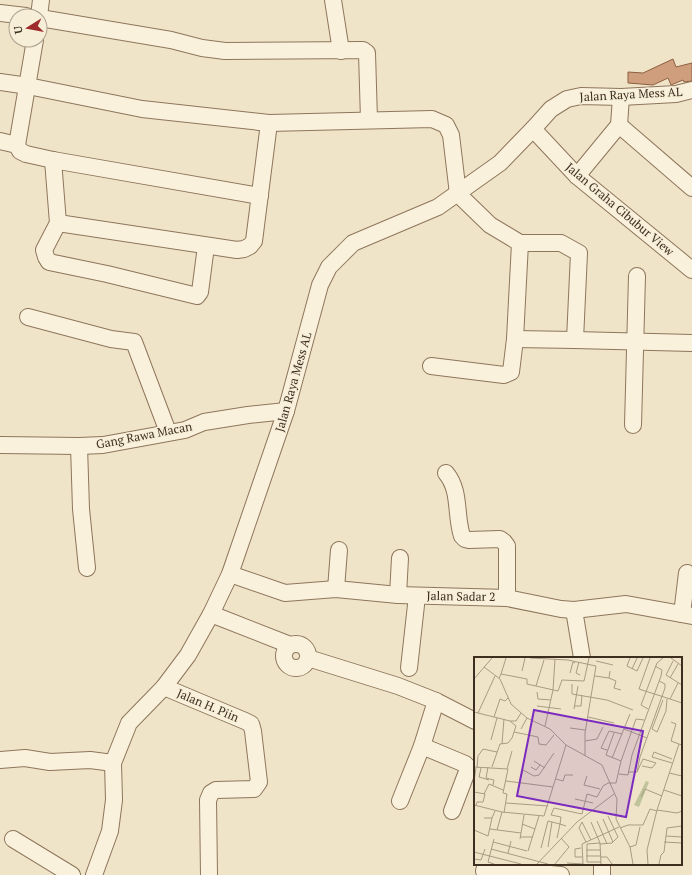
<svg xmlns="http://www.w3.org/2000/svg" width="692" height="875" font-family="'PT Serif',serif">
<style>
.building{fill:#cf9f7d;stroke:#8d5f41}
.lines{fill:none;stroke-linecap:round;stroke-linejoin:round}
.minor-casing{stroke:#8d765c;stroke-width:18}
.minor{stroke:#faf1dc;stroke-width:16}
.labels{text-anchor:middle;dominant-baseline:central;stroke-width:3;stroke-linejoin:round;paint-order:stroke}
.street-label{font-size:12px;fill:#3d2e20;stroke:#f7eed8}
.inset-road{fill:none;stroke:#a89b85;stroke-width:1}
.view{fill:#7b2cbf;fill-opacity:0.15;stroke:#7b2cbf;stroke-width:2}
.inset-edge{fill:none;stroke:#3d2e20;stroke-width:2}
</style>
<rect width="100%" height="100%" fill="#f0e4c8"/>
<!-- building -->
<polygon class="building" points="673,59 676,67 692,63 692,81 684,82 683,80 671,85 668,78 653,85 628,83 628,72 643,73"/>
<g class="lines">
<defs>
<g id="minor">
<polyline points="333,0 341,51"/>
<polyline points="0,13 26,16"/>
<polyline points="39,16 41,0"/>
<polyline points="40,18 171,40 202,48 225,51 363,50 367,53 369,120"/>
<polyline points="0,82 28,86 142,109 269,123 432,119 446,125 451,135 458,194 490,225 520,243 561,243 579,253 575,340 692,343"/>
<polyline points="619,125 692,188"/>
<polyline points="533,129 577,176 692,270"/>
<polyline points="0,141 17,145 20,151 26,154 53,160 260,196"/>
<polyline points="17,145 35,40"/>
<polyline points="53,160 58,223 44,250 46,257 49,262 107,274 197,296 200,292 206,246"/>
<polyline points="577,176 619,125 621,97"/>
<polyline points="58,223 237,250 244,249 250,246 254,241 269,123"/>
<polyline points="28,317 111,339 134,342 168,432"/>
<polyline points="515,339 575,340"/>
<polyline points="431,366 504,375 511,372 515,339 520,243"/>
<polyline points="633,425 637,276"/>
<polyline points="0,445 79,446 103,445 185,430 204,422 248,415 286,411"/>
<polyline points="79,446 81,509 87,568"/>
<path d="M446,473C461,491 455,515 462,536L465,539L469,540L500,539L504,542L507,546V598"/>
<polyline points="230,574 285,593 336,589 398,595 507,598 561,609 574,610 626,604 692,616"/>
<polyline points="336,589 339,550"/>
<polyline points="398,595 400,558"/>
<polyline points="574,610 582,658"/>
<polyline points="211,614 290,645"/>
<polyline points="682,614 687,573"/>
<circle cx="296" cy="656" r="12"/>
<polyline points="308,658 398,686 436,701 475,721"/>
<polyline points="409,668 417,596"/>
<polyline points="164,687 245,721 251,724 253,731 259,782 254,789 216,790 211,793 208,800 209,875"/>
<polyline points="422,746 465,764 467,766 468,769 452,811"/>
<polyline points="0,760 25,758 50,762 90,760 113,763"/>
<polyline points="400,801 422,746 436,701"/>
<polyline points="13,839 72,875"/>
<polyline points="486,864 484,871 516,871 561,875"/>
<polyline points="602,864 602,875"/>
<polyline points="94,875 110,831 114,800 113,763 129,723 164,687 188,655 211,614 230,574 286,411 320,285 329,267 353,243 438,207 500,163 533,129 551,109 567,99 581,96 621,97 676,94 692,90"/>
</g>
</defs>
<!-- minor casing -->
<use href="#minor" class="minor-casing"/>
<!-- minor -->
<use href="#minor" class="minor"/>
</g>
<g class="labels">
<!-- street labels -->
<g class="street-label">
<text transform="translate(631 94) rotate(-3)">Jalan Raya Mess AL</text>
<text transform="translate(620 209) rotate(40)">Jalan Graha Cibubur View</text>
<text transform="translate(293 382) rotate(-74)">Jalan Raya Mess AL</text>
<text transform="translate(144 435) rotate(-11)">Gang Rawa Macan</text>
<text transform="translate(461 596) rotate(1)">Jalan Sadar 2</text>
<text transform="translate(208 705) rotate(23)">Jalan H. Piin</text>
</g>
</g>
<!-- overview -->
<g transform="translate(474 657)">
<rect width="208" height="208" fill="#f0e4c8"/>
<path d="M172,124L175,125L165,150L160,148Z" fill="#bfc49a"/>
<path class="inset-road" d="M56,1L94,3L122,9L111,76V99M156,1L153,9L163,14L169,1M176,1L165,32L196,42M197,1L208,9M122,4L139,8M199,4L192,18L208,28M105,5L102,16L106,18M10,10L26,22L37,47L53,61L76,72L92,88L128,108L143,142L142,162L156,190L159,207M158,12L163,1M48,14L51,1M96,16L99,5L101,6M27,17L32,1M121,19L135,21L136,14M25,21L27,17L53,22V27L84,34L88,23L110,24L115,1M135,21L142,24L140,31L147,33M196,21L204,7M0,22L18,1M204,26L196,42L208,46M98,27V37L133,43L159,53M62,29L70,3M63,35L64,42L77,43M189,43L178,72L183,75L192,54L193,42M63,49L87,52M100,49H107L108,38M100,52L104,29M174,52L167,48L183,6L189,1M0,55L36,64H42L47,56M4,56L21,19M20,60L26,42L31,44L34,41M114,60L140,66M197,65L202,67L197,84L205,87M71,69L79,33L81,2M96,71L111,73M47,72L53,61M150,72L173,81M40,75L64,80L65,87L72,88L80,78M140,76L132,98L147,104M17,83L23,61M111,84L123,82L129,70M28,87L30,62M133,93L127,91L135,74L148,77M138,101L156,57M198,102L180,95L178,100L198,106M60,104L71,111M0,110L34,112L29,136L33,137L30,156M14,110L12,121L20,123L19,128M18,110L26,87L34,86L38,81L42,69L36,64M57,110L62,113L66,108M3,111L4,99L9,92L23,95M7,111L5,120L15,123M33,112L38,94M154,115H163L169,102L182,106L178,111L168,109M163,115L166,100L191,31V27L185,24M195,116L208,119M145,117L154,118L158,98L187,19L188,13L181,9M113,119L110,128L126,132M82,122L89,124L91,118H99M46,123L49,113L60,119L65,118L80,96M0,124L2,111M32,124L79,130M190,133L208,139M0,135L11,137L9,145H3L2,148M10,137L15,127L29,133M167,140L171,132L188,139M101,142L119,146M32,146L74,149M0,148L28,155L70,159L92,88M183,153L203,156L208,154M10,161H18L21,154M129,162L139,185M123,164L133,187M117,165L126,186L127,207M48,167L61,172M146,171L154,168H169L176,152L183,154M16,172L47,176M0,173L14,179L18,161M23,173L28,155M192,179L208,180M46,180H59M83,181L86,167L92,169M46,182L50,158M19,185L53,194M112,185L105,171L108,165L117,183M190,185L208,186M126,186L113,187V205H127M126,187L138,186L144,180L134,159M74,190L78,165M156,190L162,188L166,170M67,191L74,164L86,167L87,160L77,158L80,151L108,157L113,137L123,140L129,129L134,126H142L147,104L162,62L170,63M107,191L101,192V200H108M17,192L74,207M112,193H126M54,194L65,159M0,195L47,207M34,196L37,184M112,199H127M127,200H133L138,207M0,202L7,203L11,192M93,206L109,207M20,207L14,205L20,182M63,207L103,165L140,137M81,207L95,190L87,181M109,207L108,187L145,170M174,207L173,193L183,153L205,87L208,88M185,207L187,198L190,195L193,171L208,169"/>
<path class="view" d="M60,53L169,74L152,160L43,139Z"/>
<rect width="208" height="208" class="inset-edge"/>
</g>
<!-- north arrow -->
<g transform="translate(28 28) rotate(259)"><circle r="19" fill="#f7eed8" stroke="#ada18e"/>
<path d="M0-3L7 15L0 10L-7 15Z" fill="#9e2a2b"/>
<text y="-6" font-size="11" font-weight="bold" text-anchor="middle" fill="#3d2e20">U</text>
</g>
</svg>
